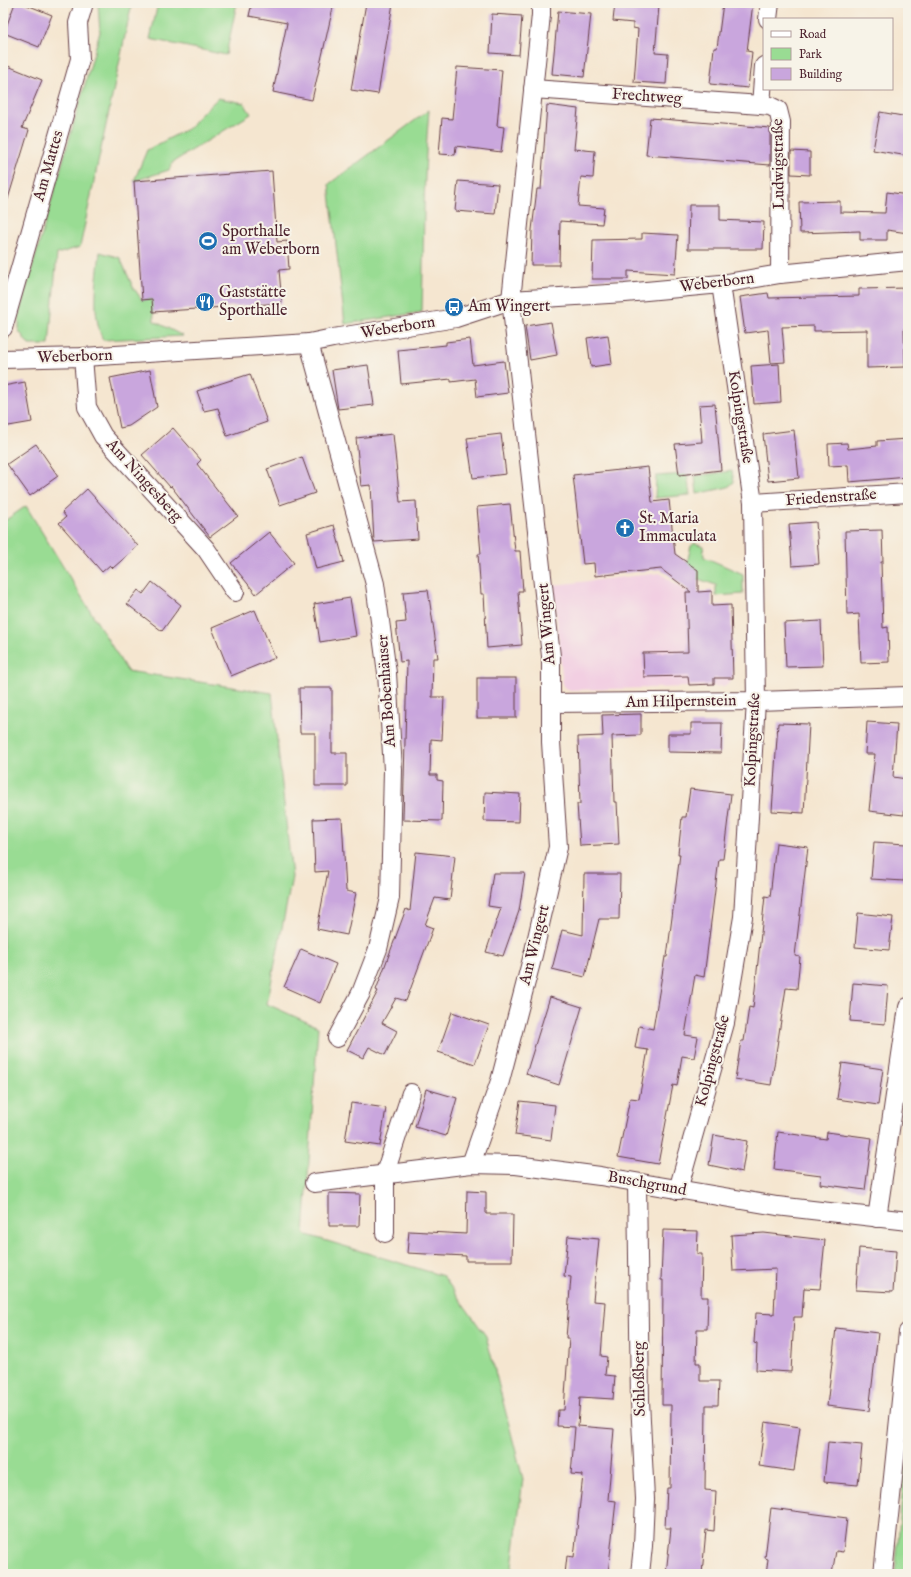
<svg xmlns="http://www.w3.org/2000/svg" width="911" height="1577" font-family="'IM FELL English',serif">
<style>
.built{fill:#f2cfe2}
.green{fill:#99dc93;stroke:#727e5f}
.building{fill:#c9a6dd}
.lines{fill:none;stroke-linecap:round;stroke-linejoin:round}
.minor-casing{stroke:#643d44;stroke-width:20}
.minor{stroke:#fff;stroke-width:18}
.labels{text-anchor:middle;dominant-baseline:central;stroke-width:4;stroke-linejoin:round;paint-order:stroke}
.street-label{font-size:16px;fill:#4a1f2b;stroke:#f7f3e8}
.poi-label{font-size:16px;fill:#4a1f2b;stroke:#f7f3e8;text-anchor:start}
</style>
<rect width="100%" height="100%" fill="#f7f3e8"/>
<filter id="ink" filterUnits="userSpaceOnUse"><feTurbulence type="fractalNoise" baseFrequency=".025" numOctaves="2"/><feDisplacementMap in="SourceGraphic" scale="8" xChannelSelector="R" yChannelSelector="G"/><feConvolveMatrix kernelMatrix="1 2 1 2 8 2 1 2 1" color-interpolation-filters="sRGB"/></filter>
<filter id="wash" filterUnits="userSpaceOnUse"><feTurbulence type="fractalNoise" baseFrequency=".012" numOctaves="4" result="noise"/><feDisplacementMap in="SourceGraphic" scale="16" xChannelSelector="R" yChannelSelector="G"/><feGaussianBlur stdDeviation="0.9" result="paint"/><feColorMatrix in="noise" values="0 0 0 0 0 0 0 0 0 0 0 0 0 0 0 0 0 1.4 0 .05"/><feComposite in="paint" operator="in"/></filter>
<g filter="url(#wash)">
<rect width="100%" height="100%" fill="#f5e6d0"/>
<!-- built -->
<polygon class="built" points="660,573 686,592 712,591 712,606 731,605 733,678 726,686 570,690 563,686 554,585"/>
<!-- green -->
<g class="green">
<polygon points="98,3 132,3 80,247 57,254 49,345 29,345 19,331 19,314 100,32"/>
<polygon points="158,3 237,3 226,55 150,39"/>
<polygon points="218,98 244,103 251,114 173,162 169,170 134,181 147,150 191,127 195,120"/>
<path d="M429,110C423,177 424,244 422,312L345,324L329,184Z"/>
<path d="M100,252L120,258L133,287L142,300L153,299L154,321L183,336L103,340C91,314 97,280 100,252Z"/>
<polygon points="732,471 734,482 728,487 697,494 695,476"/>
<polygon points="687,474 690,495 655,498 656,476"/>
<polygon points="26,506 127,671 272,693 292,877 267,1004 318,1027 304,1234 443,1276 486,1336 523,1479 511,1574 3,1574 3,522"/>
<polygon points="695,543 703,546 704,557 743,574 743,594 716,596 716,585 698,579 687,563 691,546"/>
<polygon points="905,1464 908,1464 908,1574 895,1574"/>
</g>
<g id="blocks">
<!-- building -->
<g class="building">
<polygon points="15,3 22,3 52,15 39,47 4,33"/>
<polygon points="252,3 334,3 312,100 273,92 287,23 249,16"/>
<polygon points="366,3 393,3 378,94 351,90"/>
<polygon points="615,3 659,6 655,53 668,54 666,84 634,82 638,29 633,28 633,23 613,21"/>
<polygon points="723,3 753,3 747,51 752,52 748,88 710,84 714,48 717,48"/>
<polygon points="558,11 591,14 584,77 552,74"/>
<polygon points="492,14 522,16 519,55 490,53"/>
<polygon points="3,64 42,80 22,128 29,130 7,202 3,201"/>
<polygon points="457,67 502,70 497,126 504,127 501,152 456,146 455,155 439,154 442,118 452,119"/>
<polygon points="547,105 578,109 574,149 595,151 593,178 581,177 578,206 604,208 602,224 560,221 559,265 531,265 532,230 537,189 541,189"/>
<polygon points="880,112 908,117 908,156 873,150"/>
<polygon points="650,118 770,128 770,165 646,155"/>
<polygon points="791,151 810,152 810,175 791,174"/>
<polygon points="272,171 277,242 287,241 289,269 279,270 282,303 153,312 152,299 142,300 134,181"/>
<polygon points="458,181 498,184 495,214 455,211"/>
<polygon points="887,192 908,195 908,233 887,230 887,240 860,240 860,231 800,233 799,202 840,201 840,212 885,213"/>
<polygon points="689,205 720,205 720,220 764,222 763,249 688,249"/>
<polygon points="642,233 678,235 675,274 628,271 628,279 592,279 593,240 642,239"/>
<polygon points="908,288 908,328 904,328 905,367 867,368 867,330 814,331 814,326 782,327 785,362 771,363 768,330 745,333 740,297 768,293 769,298 859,296 859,289"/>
<polygon points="551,322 557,355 530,360 525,326"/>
<polygon points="608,335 612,364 591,367 587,338"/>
<polygon points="470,339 473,365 504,361 508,393 477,397 475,379 451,382 451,379 401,384 398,350 446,345 446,342"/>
<polygon points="779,364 781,402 754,404 751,366"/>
<polygon points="368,365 374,405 338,409 332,370"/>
<polygon points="150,370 157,407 129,426 120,428 110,378"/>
<polygon points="250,374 267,422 227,436 218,408 204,411 197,391"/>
<polygon points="25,382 32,422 3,427 3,386"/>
<polygon points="715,404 721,470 679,475 675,444 702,442 699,405"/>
<polygon points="173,428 201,460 197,464 238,516 210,537 171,486 170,487 142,455"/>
<polygon points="794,430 799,478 768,481 763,434"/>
<polygon points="393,434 400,502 416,501 418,539 374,542 371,485 361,486 356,438"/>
<polygon points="501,434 506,474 473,478 467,438"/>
<polygon points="908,439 908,477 849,482 848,465 829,466 828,444 847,443 848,449 877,446 877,441"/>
<polygon points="36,444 58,476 30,496 7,464"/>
<polygon points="302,457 315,493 280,505 267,469"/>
<polygon points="648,467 652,502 669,500 675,554 698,570 698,592 712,591 712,606 731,605 733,678 714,678 714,684 689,685 688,676 644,677 643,653 688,652 686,592 691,592 661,569 595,576 594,563 583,564 573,475"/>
<polygon points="87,489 138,546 113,568 110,565 102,572 59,523 66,517 62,512"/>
<polygon points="510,504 515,551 520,551 523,591 518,591 522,645 487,648 484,594 481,594 478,554 481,554 477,507"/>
<polygon points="816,522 819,564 792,566 789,524"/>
<polygon points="334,525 344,562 316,569 307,533"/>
<polygon points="882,530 883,562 881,562 883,628 888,627 889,662 861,663 859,614 847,615 845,531"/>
<polygon points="269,532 294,563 256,594 231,563"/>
<polygon points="152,582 181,605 162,631 127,604 138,590 143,594"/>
<polygon points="428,590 438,658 433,658 432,697 444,697 442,740 431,739 430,775 437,775 437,780 443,781 442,821 403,820 407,661 400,662 396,623 406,622 403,592"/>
<polygon points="350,598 356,636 320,642 314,604"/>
<polygon points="255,610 275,658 231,676 212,628"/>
<polygon points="821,621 823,666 786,667 784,623"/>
<rect x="477" y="678" width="39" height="40"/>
<polygon points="299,688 332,688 332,753 347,753 347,786 315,786 315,733 300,733"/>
<polygon points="641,714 641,735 612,736 614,802 617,802 619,844 580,846 577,804 580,804 578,737 603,736 602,715"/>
<polygon points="867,722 897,724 893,777 907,779 904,815 869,811 875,754 865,754"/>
<polygon points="691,723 722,723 721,753 668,752 668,734 691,734"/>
<polygon points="778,723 809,724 804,813 772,811"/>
<polygon points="690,789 731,794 723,859 719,859 704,977 695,975 685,1035 698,1037 694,1058 682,1056 677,1086 673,1085 658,1164 618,1157 630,1098 639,1099 648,1050 635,1048 639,1026 653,1029 665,957 667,957 680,854 678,854 682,817 686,817"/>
<polygon points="485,792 520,794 519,822 484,821"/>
<polygon points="342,818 346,891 356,893 347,935 317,929 328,871 315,872 313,819"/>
<polygon points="874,842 906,844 904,881 871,879"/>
<polygon points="776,843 808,847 795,956 800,957 797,989 786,988 771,1085 735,1079 741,1041 744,1041 749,1007 753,1008 765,896 770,897"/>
<polygon points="416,852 455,856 450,900 435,898 425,925 433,928 406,1001 396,998 382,1023 397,1031 385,1055 369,1047 363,1058 347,1050 378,991 376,990 406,909 410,911"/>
<polygon points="493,873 525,873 519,911 503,956 486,952 501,908 488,906"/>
<polygon points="584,874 620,874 619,919 599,919 585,977 552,969 562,930 583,935"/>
<polygon points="858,913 893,917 889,950 855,947"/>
<polygon points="301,949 336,964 320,1003 284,987"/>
<polygon points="853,983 888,986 885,1024 850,1021"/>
<polygon points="550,997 582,1007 559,1085 526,1074"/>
<polygon points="452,1012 489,1025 475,1064 438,1052"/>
<polygon points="842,1063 883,1069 878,1105 837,1099"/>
<polygon points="426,1089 457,1098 446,1136 415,1127"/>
<polygon points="520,1101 555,1105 551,1140 515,1135"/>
<polygon points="351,1103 386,1108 380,1146 345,1141"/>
<polygon points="778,1132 826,1139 827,1132 872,1138 865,1190 820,1184 821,1175 774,1169"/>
<polygon points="714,1135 747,1141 742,1172 709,1165"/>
<polygon points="467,1191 486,1192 486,1214 513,1214 512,1261 466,1261 466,1256 407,1253 409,1231 466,1234"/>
<polygon points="329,1193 360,1194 359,1226 329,1226"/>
<polygon points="663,1230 698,1231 697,1254 702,1254 701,1297 708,1297 707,1329 697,1329 696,1363 700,1363 700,1381 719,1381 718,1405 706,1405 705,1490 716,1491 714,1531 706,1530 702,1574 666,1574 671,1528 665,1528 667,1488 670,1488 671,1405 662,1405 663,1280 661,1280"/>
<polygon points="764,1233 825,1240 820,1289 804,1288 802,1317 794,1317 791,1372 756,1370 757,1344 754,1343 756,1313 774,1314 776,1269 733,1271 731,1235"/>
<polygon points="568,1236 599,1239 593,1301 605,1302 601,1356 607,1357 605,1375 615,1376 613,1399 580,1397 578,1426 614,1429 608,1500 616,1501 608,1574 565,1574 567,1556 574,1557 583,1475 571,1474 575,1427 557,1426 558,1410 564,1410 569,1338 566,1338 571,1277 564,1276"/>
<polygon points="859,1248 896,1251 893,1292 856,1290"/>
<polygon points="836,1328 878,1333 869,1411 827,1406"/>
<polygon points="765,1422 800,1427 794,1471 759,1466"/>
<polygon points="828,1442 862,1445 858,1485 824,1482"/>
<polygon points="771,1508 847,1518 843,1552 836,1551 832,1574 766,1574 768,1559 765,1558"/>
</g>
</g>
</g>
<g filter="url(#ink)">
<use href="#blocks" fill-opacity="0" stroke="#643d44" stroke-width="1"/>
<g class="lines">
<defs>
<g id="minor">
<polyline points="768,19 770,3"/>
<polyline points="764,66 761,105 770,106 778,110 781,122 780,274"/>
<polyline points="533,89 761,105"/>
<polyline points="3,328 80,59 78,23 84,3"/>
<polyline points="309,343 375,584 387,673 393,770 390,898 378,949 361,993 337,1038"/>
<polyline points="83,357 87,407 103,436 206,549 235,592"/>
<polyline points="3,359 83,357 309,343 333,338 456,318 511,300 625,293 721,284 780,274 908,261"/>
<polyline points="753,503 908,493"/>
<polyline points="551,703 756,701 908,696"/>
<polyline points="471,1164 500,1081 533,955 558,847 551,742 551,656 511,300 541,15 541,3"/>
<polyline points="314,1183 471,1164 516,1165 600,1176 777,1206 908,1221"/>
<polyline points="637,1183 640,1401 645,1499 643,1546 640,1574"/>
<polyline points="678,1190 725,1023 743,917 756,701 753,503 721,284"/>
<polyline points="877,1218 908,1007"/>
<polyline points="385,1233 385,1173 411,1093"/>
<polyline points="883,1574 908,1332"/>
</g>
</defs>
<!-- minor casing -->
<use href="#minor" class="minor-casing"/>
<!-- minor -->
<use href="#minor" class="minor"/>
</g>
</g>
<!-- icons -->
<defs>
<symbol id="stadium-disc" viewBox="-11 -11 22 22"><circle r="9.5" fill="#1f6fb2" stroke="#f7f3e8"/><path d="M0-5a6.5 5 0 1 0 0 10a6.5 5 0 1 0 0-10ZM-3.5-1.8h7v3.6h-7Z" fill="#fff"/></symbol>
<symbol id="restaurant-disc" viewBox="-11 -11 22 22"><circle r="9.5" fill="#1f6fb2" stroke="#f7f3e8"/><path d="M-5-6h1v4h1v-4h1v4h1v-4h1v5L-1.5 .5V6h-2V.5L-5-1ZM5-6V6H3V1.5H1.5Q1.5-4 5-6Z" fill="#fff"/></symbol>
<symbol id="bus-disc" viewBox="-11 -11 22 22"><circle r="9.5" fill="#1f6fb2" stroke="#f7f3e8"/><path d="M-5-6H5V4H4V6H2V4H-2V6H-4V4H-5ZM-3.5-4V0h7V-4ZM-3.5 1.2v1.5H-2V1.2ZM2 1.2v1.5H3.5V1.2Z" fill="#fff"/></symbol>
<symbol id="church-disc" viewBox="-11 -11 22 22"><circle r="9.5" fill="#1f6fb2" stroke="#f7f3e8"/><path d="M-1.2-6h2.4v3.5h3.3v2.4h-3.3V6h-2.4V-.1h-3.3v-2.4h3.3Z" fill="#fff"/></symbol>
</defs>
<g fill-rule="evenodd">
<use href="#stadium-disc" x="197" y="230" width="22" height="22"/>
<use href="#restaurant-disc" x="194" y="291" width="22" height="22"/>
<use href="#bus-disc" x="443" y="296" width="22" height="22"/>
<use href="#church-disc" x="614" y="517" width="22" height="22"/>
</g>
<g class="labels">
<!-- street labels -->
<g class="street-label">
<text transform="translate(647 97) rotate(4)">Frechtweg</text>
<text transform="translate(779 164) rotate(-91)">Ludwigstraße</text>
<text transform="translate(49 166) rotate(-74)">Am Mattes</text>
<text transform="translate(717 283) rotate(-7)">Weberborn</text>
<text transform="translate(398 328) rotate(-9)">Weberborn</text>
<text transform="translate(75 357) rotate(-2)">Weberborn</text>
<text transform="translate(740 417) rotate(81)">Kolpingstraße</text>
<text transform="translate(144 481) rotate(48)">Am Ningesberg</text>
<text transform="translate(831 498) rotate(-4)">Friedenstraße</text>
<text transform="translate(547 624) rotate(-95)">Am Wingert</text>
<text transform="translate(387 691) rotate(-94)">Am Bobenhäuser</text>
<text transform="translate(681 702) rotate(-1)">Am Hilpernstein</text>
<text transform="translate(753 740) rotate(-87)">Kolpingstraße</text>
<text transform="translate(535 945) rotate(-76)">Am Wingert</text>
<text transform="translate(713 1061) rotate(-75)">Kolpingstraße</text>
<text transform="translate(647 1184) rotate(10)">Buschgrund</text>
<text transform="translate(640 1379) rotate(-91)">Schloßberg</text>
</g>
<!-- poi labels -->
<g class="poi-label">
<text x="222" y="232">Sporthalle<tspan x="222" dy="18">am Weberborn</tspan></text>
<text x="219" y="293">Gaststätte<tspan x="219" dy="18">Sporthalle</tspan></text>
<text x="468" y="307">Am Wingert</text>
<text x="639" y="519">St. Maria<tspan x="639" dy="18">Immaculata</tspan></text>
</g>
</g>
<!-- margin -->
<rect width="911" height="1577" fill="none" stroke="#f7f3e8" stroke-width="16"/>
<!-- legend -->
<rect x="763" y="18" width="130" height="72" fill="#f7f3e8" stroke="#b29e9c"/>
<rect x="771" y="31" width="20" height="6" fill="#ffffff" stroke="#b29e9c"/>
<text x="799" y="38" font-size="12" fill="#4a1f2b">Road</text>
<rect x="771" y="48" width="20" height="12" fill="#99dc93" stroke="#b29e9c"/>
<text x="799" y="58" font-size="12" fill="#4a1f2b">Park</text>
<rect x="771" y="68" width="20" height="12" fill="#c9a6dd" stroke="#b29e9c"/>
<text x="799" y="78" font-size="12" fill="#4a1f2b">Building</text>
</svg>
